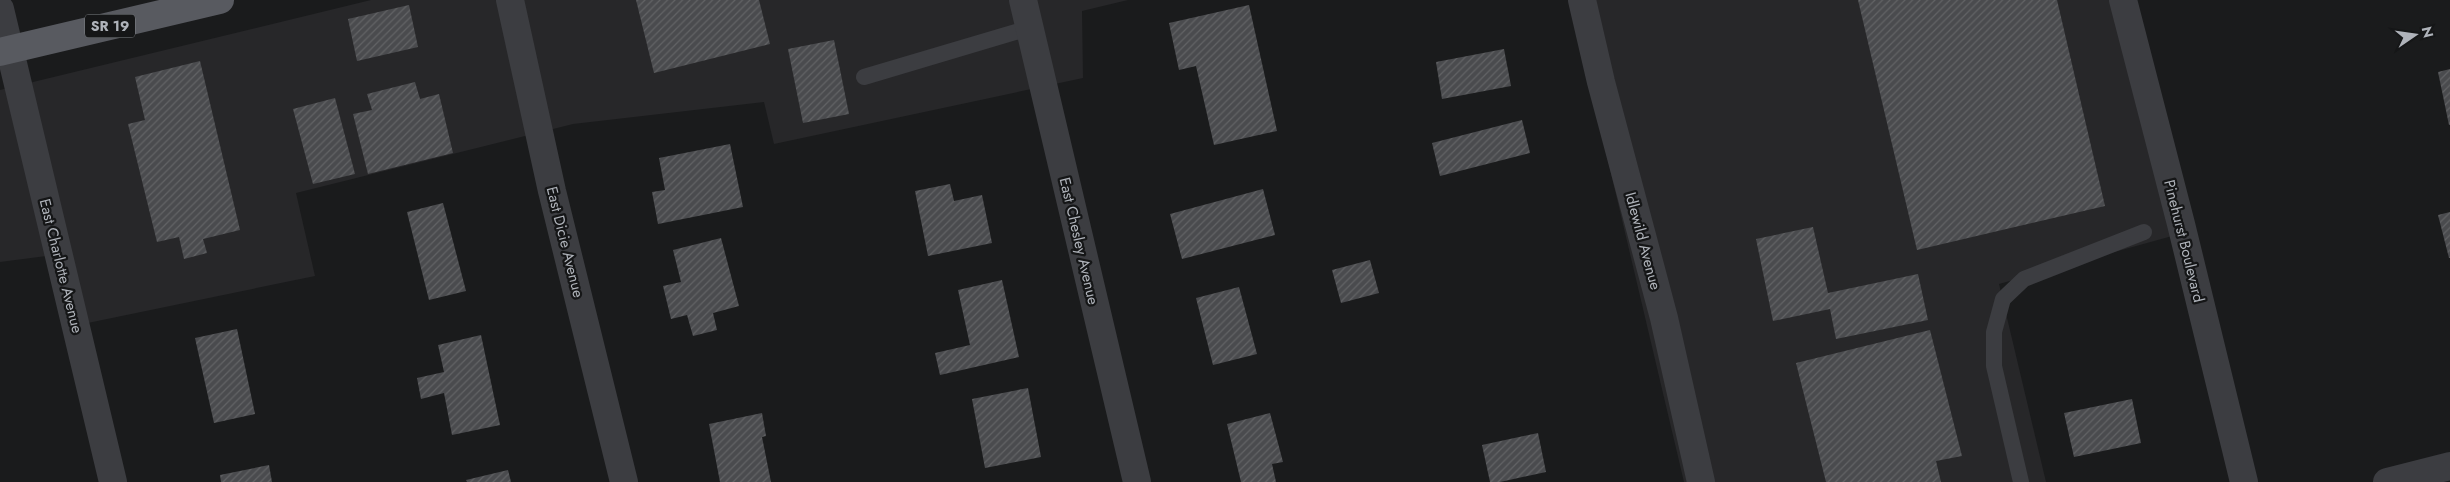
<svg xmlns="http://www.w3.org/2000/svg" width="2450" height="482" font-family="Jost,sans-serif">
<style>
.built{fill:#272729}
.building{fill:url(#building-hatch)}
.lines{fill:none;stroke-linecap:round;stroke-linejoin:round}
.service{stroke:#3c3d41;stroke-width:16}
.minor{stroke:#3c3d41;stroke-width:28}
.tertiary{stroke:#3c3d41;stroke-width:28}
.primary{stroke:#585a60;stroke-width:28}
.labels{text-anchor:middle;dominant-baseline:central;stroke-width:4.5;stroke-linejoin:round;paint-order:stroke}
.shield{fill:#151617;stroke:#818489;stroke-width:1}
.shield-label{font-size:14px;font-weight:bold;fill:#afb3ba}
.street-label{font-size:15px;fill:#afb3ba;stroke:#151617}
</style>
<defs>
<pattern id="building-hatch" width="6" height="6" patternUnits="userSpaceOnUse" patternTransform="scale(1.25)"><rect width="6" height="6" fill="#4a4b4e"/><path d="M-1 1l2-2M0 6l6-6M5 7l2-2" fill="none" stroke="#626365"/></pattern>
</defs>
<rect width="100%" height="100%" fill="#1a1b1c"/>
<!-- built -->
<g class="built">
<polygon points="371,0 1128,0 1082,11 1083,78 774,144 764,102 573,124 296,193 315,276 78,325 54,255 0,262 0,90"/>
<polygon points="1570,0 2115,0 2183,233 1999,284 2046,482 1684,482"/>
</g>
<!-- building -->
<g class="building">
<polygon points="636,0 759,0 770,44 654,73"/>
<polygon points="1858,0 2057,0 2105,206 1917,250"/>
<polygon points="409,5 418,47 357,61 348,19"/>
<polygon points="1249,5 1277,131 1214,145 1196,66 1179,70 1169,23"/>
<polygon points="834,40 849,114 803,123 788,49"/>
<polygon points="1504,49 1511,86 1442,99 1436,62"/>
<polygon points="200,61 240,230 203,239 207,253 184,259 179,237 157,242 128,124 145,120 135,77"/>
<polygon points="2450,69 2450,125 2449,125 2438,72"/>
<polygon points="415,82 420,99 439,94 453,153 368,174 353,114 372,110 367,94"/>
<polygon points="335,98 355,174 313,184 293,109"/>
<polygon points="1522,120 1530,153 1440,176 1432,143"/>
<polygon points="730,144 743,207 658,224 652,192 665,190 659,158"/>
<polygon points="950,184 954,201 982,195 992,243 928,256 915,191"/>
<polygon points="1263,189 1275,235 1182,259 1170,214"/>
<polygon points="443,203 466,291 429,300 407,212"/>
<polygon points="2450,212 2450,258 2449,258 2438,215"/>
<polygon points="1813,227 1828,293 1918,274 1928,320 1836,339 1830,309 1773,321 1756,239"/>
<polygon points="721,238 739,306 713,313 717,330 693,336 687,315 671,319 663,286 681,282 673,250"/>
<polygon points="1370,260 1379,293 1341,303 1332,270"/>
<polygon points="1002,280 1019,357 940,375 935,353 970,345 958,290"/>
<polygon points="1239,287 1257,354 1213,365 1196,298"/>
<polygon points="237,329 255,414 214,423 195,338"/>
<polygon points="1930,330 1962,456 1936,461 1941,482 1826,482 1796,363"/>
<polygon points="481,335 500,425 452,435 444,393 421,399 417,378 444,372 438,345"/>
<polygon points="1028,388 1041,457 985,468 972,399"/>
<polygon points="2132,399 2141,443 2074,457 2064,413"/>
<polygon points="762,413 766,436 762,437 771,482 720,482 709,424"/>
<polygon points="1270,413 1283,462 1272,464 1276,482 1241,482 1227,424"/>
<polygon points="1538,433 1546,472 1500,482 1490,482 1482,445"/>
<polygon points="269,465 272,482 221,482 220,475"/>
<polygon points="508,470 511,482 467,482 466,480"/>
</g>
<g class="lines">
<!-- service -->
<g class="service">
<polyline points="864,77 1029,28"/>
<polyline points="2021,482 1994,366 1994,332 2003,299 2024,279 2144,232"/>
</g>
<!-- minor -->
<g class="minor">
<polyline points="510,0 552,191 624,482"/>
<polyline points="1023,0 1137,482"/>
<polyline points="1582,0 1601,82 1664,318 1701,482"/>
<polyline points="2123,0 2181,224 2244,482"/>
<polyline points="0,9 113,482"/>
</g>
<!-- tertiary -->
<polyline class="tertiary" points="2387,482 2450,466"/>
<!-- primary -->
<polyline class="primary" points="0,52 220,0"/>
</g>
<g class="labels">
<!-- shield labels -->
<rect class="shield" x="85" y="14.5" width="50" height="23" rx="4"/>
<g class="shield-label">
<text x="110" y="26">SR 19</text>
</g>
<!-- street labels -->
<g class="street-label">
<text transform="translate(1079 241) rotate(77)">East Chesley Avenue</text>
<text transform="translate(1643 241) rotate(75)">Idlewild Avenue</text>
<text transform="translate(2184 241) rotate(76)">Pinehurst Boulevard</text>
<text transform="translate(565 242) rotate(76)">East Dicie Avenue</text>
<text transform="translate(61 266) rotate(76)">East Charlotte Avenue</text>
</g>
</g>
<!-- north arrow -->
<g transform="translate(2415 35) rotate(77)" stroke="#151617" stroke-width="4" paint-order="stroke">
<path d="M0-4L9 19L0 12L-9 19Z" fill="#afb3ba"/>
<text y="-8" font-size="14" font-weight="bold" text-anchor="middle" fill="#afb3ba">N</text>
</g>
</svg>
